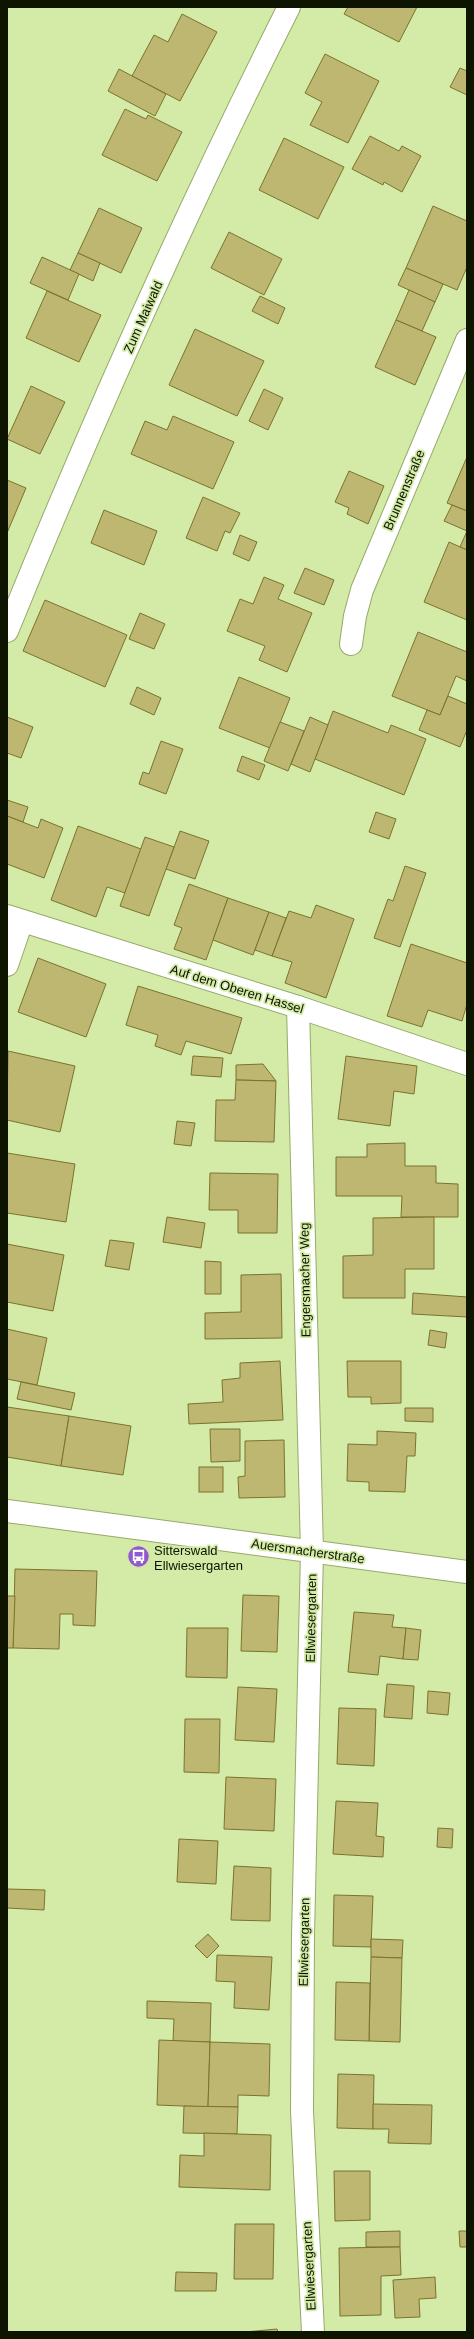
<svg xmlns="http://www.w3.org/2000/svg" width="474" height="2339" font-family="Arial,sans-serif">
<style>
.building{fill:#beb771;stroke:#7a732d}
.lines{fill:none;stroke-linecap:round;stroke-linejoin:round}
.minor-casing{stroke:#95aa6a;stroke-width:24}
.tertiary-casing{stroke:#95aa6a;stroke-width:24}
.minor{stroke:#fff;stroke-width:22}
.tertiary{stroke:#fff;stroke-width:22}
.labels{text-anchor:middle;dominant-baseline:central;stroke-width:3.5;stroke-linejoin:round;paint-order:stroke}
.street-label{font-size:13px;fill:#0d1400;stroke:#d4eba8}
.poi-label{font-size:13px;fill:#0d1400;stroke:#d4eba8;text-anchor:start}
</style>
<rect width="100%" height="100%" fill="#d4eba8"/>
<!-- building -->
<g class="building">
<polygon points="348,7 417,7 399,42 344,14"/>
<polygon points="182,14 217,32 180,101 132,76 154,35 168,42"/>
<polygon points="325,54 379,81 348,143 310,125 322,102 305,93"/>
<polygon points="460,68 467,71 467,95 450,87"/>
<polygon points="119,69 166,94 155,116 108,91"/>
<polygon points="125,109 146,119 148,115 182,132 157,181 102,155"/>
<polygon points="370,136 399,151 402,146 421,156 402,192 384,182 383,185 352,169"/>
<polygon points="284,138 344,167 318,219 259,190"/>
<polygon points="433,206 467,221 467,267 457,290 406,268"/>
<polygon points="99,208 142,228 121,273 78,253"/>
<polygon points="229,232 282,259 264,295 211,268"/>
<polygon points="78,253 100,263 93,281 70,270"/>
<polygon points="42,257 79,274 68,300 30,283"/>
<polygon points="406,268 443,284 435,302 398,285"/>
<polygon points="409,290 435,302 422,331 396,320"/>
<polygon points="47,291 101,315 79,362 26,338"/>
<polygon points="260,296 285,308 278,324 252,311"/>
<polygon points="396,320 436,337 415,385 375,367"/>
<polygon points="195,329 264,361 237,416 169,385"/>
<polygon points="31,386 65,402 40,454 7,439"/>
<polygon points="264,389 283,398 268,430 249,421"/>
<polygon points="173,416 234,442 213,489 131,454 145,421 167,430"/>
<polygon points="467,457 467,511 447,503"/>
<polygon points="349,471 384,486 368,524 347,514 349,508 335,502"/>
<polygon points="7,480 26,488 7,533"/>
<polygon points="203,497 240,513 230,533 225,531 217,551 186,538"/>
<polygon points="452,505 467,511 467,531 444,521"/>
<polygon points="104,510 157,531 144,565 91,543"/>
<polygon points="467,531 467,550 460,547"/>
<polygon points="240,535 257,542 249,561 233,554"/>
<polygon points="449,542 467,550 467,620 424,602"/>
<polygon points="305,568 334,580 324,605 294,593"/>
<polygon points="264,577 284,585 278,599 312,613 287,672 259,660 265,646 227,631 240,599 253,604"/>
<polygon points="45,600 127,635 105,687 23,651"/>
<polygon points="140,613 165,624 154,649 129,639"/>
<polygon points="418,632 467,652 467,681 456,676 440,715 392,696"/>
<polygon points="239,677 290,698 270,748 219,728"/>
<polygon points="137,687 161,698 154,715 130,704"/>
<polygon points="448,696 467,704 467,730 460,747 419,730 427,710 440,715"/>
<polygon points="333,711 388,733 391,725 426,739 404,795 315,759"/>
<polygon points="7,717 33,727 21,758 7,753"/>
<polygon points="310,717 328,725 310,772 291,764"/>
<polygon points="280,722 304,731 288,771 264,761"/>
<polygon points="161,741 183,749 166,794 139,784 143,772 149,774"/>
<polygon points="242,756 265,765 259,780 237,771"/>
<polygon points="7,800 28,807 23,822 7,816"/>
<polygon points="376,812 396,819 389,839 369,832"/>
<polygon points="7,816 38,828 41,819 63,828 44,878 7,864"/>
<polygon points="78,826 141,849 125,893 107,887 96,917 51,900"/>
<polygon points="180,831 209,841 195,879 166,869"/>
<polygon points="145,837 174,847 149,916 120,906"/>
<polygon points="405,866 426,873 400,947 374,938 388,899 393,901"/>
<polygon points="189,884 228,898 206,960 174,949 182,928 174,925"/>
<polygon points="228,898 269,912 253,955 213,940"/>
<polygon points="316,905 354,919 326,998 285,983 292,962 272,956 289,911 311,918"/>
<polygon points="269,912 286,918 272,956 255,950"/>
<polygon points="411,944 467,963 467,1004 462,1021 428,1010 422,1027 387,1016"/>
<polygon points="38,958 106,984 86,1037 18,1012"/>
<polygon points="138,986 242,1018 231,1054 186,1041 181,1055 155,1046 158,1035 126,1025"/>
<polygon points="8,1051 75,1066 60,1132 7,1120"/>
<polygon points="193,1056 223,1058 221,1077 191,1075"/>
<polygon points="346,1056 417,1066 414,1094 394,1091 390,1126 338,1119"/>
<polygon points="263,1064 276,1081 236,1080 236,1065"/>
<polygon points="236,1080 276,1081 274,1142 215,1141 216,1100 235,1100"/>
<polygon points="177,1121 195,1123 191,1146 174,1144"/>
<polygon points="405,1143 405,1166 436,1166 436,1183 458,1184 458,1217 401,1217 402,1196 336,1196 336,1157 367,1157 367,1144"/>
<polygon points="7,1153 75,1164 66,1222 7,1213"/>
<polygon points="210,1173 278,1174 277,1233 238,1233 238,1210 209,1210"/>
<polygon points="167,1217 205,1223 201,1248 163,1242"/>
<polygon points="434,1217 434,1269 405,1269 405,1298 343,1298 343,1256 373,1255 373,1218"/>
<polygon points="110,1240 134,1243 129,1270 105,1266"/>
<polygon points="7,1244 64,1255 53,1311 7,1302"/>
<polygon points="205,1261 221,1262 221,1294 205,1294"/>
<polygon points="281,1274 282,1338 205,1339 205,1313 241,1312 241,1275"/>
<polygon points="413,1293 467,1297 467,1317 412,1314"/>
<polygon points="7,1329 47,1338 37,1385 7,1379"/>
<polygon points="430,1330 447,1333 445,1348 428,1345"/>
<polygon points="280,1361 283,1420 189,1424 188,1404 223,1402 222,1380 240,1378 240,1363"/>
<polygon points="347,1361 401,1361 401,1403 371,1404 371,1397 348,1397"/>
<polygon points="21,1382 75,1393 71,1410 17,1399"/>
<polygon points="7,1407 69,1416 61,1466 7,1457"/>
<polygon points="405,1408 433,1408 433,1422 405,1421"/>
<polygon points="69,1416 131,1426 123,1475 61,1466"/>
<polygon points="210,1429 240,1429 240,1461 211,1462"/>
<polygon points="377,1431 416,1433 415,1456 407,1456 405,1492 369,1491 369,1482 347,1481 348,1444 377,1445"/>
<polygon points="284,1440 285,1497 239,1498 238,1477 245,1476 245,1441"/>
<rect x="199" y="1467" width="24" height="25"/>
<polygon points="15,1569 97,1571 95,1626 73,1625 73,1614 60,1614 59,1649 13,1648"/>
<polygon points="243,1595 279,1596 277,1652 241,1651"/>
<polygon points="7,1596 15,1596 13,1648 7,1648"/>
<polygon points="354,1612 394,1615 392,1627 406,1628 403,1659 380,1656 378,1675 348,1672"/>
<polygon points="187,1628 228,1628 227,1678 186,1677"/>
<polygon points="406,1628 421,1630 418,1660 403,1659"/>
<polygon points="387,1684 414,1686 412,1719 384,1717"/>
<polygon points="238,1687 277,1689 274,1742 235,1740"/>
<polygon points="428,1691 450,1693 448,1715 427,1713"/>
<polygon points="339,1708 376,1709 374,1766 337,1764"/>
<polygon points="185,1719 220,1719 219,1773 184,1772"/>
<polygon points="226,1777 276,1779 274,1831 224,1829"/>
<polygon points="336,1801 378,1803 376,1836 384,1837 383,1857 333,1854"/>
<polygon points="438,1828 453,1829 452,1848 437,1847"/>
<polygon points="179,1839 218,1841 216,1884 177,1882"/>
<polygon points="234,1866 271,1868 270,1921 231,1920"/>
<polygon points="7,1889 45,1890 44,1910 7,1908"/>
<polygon points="334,1895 373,1896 371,1947 333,1946"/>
<polygon points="208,1934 219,1946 207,1958 195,1946"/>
<polygon points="371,1939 403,1940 402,1958 371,1957"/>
<polygon points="217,1955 272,1957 269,2010 234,2008 235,1982 216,1981"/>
<polygon points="371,1957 402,1958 400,2042 369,2041"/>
<polygon points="336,1982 370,1983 369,2041 335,2040"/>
<polygon points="147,2001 211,2003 210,2042 173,2041 174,2019 147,2018"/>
<polygon points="159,2040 210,2042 208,2107 157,2105"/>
<polygon points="210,2042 270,2044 269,2096 238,2095 238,2107 208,2107"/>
<polygon points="338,2074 374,2075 373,2129 337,2128"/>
<polygon points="373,2104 432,2105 431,2144 388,2143 389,2129 373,2129"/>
<polygon points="184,2106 238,2107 237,2134 183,2133"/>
<polygon points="204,2133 271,2135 270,2190 179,2187 180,2155 204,2156"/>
<polygon points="334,2171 370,2171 370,2220 335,2221"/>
<polygon points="235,2224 274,2224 273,2279 234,2279"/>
<polygon points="400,2231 400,2247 366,2247 366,2232"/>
<polygon points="459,2231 467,2231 467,2247 460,2247"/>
<polygon points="400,2247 401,2275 381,2276 381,2315 340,2316 339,2248"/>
<polygon points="176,2272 217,2273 216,2291 175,2291"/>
<polygon points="435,2277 436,2298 419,2299 420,2317 395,2318 393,2280"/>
<polygon points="277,2329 278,2332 245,2332"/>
</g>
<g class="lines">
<defs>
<g id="minor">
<path d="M7,631C93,420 186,211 289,7"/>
<polyline points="351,644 355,616 362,590 467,340"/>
<polyline points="7,916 298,1007 467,1064"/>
<polyline points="7,965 22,921"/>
<polyline points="298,1007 312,1552 303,1936 302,2111 313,2332"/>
</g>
<path id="tertiary" d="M7,1511C161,1530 314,1552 467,1572"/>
</defs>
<!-- minor casing -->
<use href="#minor" class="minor-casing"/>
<!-- tertiary casing -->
<use href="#tertiary" class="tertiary-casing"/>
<!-- minor -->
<use href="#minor" class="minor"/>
<!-- tertiary -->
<use href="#tertiary" class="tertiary"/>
</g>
<!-- icons -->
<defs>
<symbol id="bus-disc" viewBox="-11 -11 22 22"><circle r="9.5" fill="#9158cf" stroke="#d4eba8"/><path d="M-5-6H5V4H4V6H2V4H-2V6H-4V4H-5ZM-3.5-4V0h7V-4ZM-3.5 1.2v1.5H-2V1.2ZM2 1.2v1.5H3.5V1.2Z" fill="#fff"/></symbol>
</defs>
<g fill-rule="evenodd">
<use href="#bus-disc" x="126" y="1544" width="25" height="25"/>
</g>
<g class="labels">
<!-- street labels -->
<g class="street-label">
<text transform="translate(143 317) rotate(-66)">Zum Maiwald</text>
<text transform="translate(404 490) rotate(-67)">Brunnenstraße</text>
<text transform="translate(237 989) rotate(17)">Auf dem Oberen Hassel</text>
<text transform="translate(305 1280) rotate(-91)">Engersmacher Weg</text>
<text transform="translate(308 1551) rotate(8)">Auersmacherstraße</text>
<text transform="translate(311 1618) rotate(-89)">Ellwiesergarten</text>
<text transform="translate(304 1942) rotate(-89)">Ellwiesergarten</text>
<text transform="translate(309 2266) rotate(-93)">Ellwiesergarten</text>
</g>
<!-- poi labels -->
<g class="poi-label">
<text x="154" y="1550">Sitterswald<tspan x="154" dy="15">Ellwiesergarten</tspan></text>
</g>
</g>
<!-- border -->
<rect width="474" height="2339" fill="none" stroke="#0d1400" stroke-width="16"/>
</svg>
